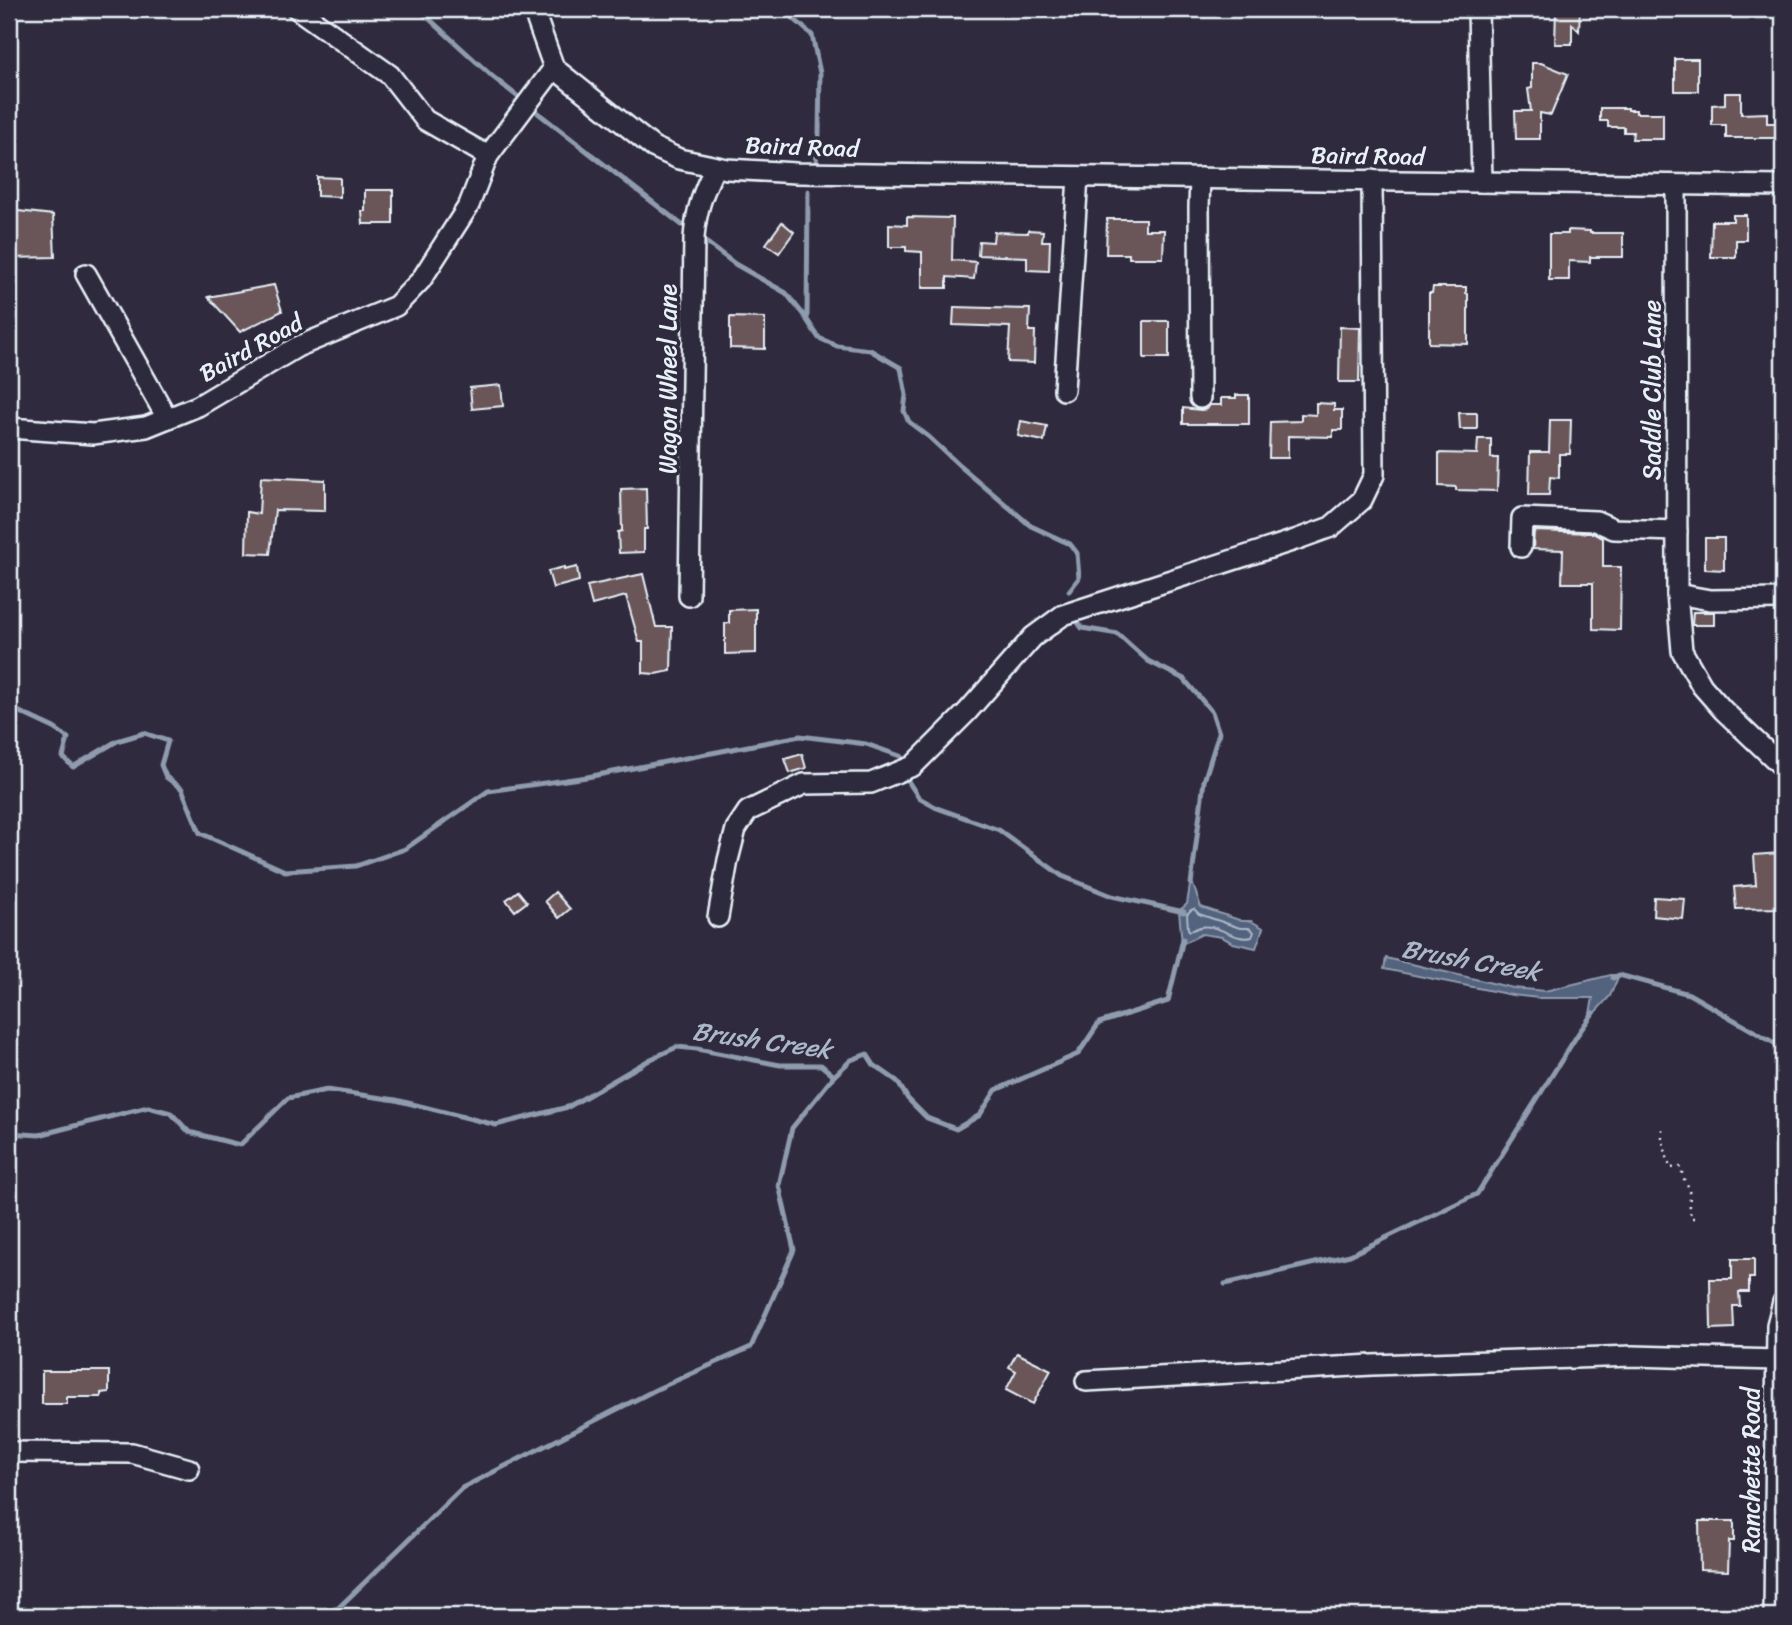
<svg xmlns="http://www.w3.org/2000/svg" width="1792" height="1625" font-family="Sriracha,sans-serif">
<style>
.water{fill:#53627d;stroke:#8f9bae;stroke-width:2}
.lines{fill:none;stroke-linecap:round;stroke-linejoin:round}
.shore{stroke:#acb8c7;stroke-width:2}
.stream{stroke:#8f9bae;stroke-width:5}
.building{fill:#6b5659;stroke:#e8f1f8;stroke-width:2}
.minor-casing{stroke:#e8f1f8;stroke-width:24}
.path{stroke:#e8f1f8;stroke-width:2.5;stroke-dasharray:2 5;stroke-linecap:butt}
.minor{stroke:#2f2a3d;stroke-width:19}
.labels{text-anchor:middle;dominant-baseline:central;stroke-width:7;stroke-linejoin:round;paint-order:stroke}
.street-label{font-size:24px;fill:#e8f1f8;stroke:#2f2a3d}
.water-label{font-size:26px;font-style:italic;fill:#acb8c7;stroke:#2f2a3d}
</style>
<rect width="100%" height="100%" fill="#2f2a3d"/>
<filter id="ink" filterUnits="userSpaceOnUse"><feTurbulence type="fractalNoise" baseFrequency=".0143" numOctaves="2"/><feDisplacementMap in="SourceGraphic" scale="14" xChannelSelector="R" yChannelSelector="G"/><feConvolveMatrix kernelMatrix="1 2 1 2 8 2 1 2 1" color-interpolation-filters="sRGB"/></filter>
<g filter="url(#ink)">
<!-- water -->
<g class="water">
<polygon points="1191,879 1201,907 1242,921 1251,921 1263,928 1256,948 1233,943 1222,937 1202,934 1182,944 1179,911 1187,904"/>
<polygon points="1386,958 1513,988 1545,991 1611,975 1619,975 1610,996 1589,1019 1593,998 1539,998 1512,995 1384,969"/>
</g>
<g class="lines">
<!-- shore -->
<path class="shore" d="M1194,909L1199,914L1240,928H1249L1254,932L1252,937C1236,942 1218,923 1200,927C1197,928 1193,930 1190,931L1188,929L1187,914L1191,910Z"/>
<!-- stream -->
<g class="stream">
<polyline points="424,9 425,15 493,77 517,96"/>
<polyline points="783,9 812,35 820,73 819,134 816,162"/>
<polyline points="538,113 682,225"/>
<polyline points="808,191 807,320 819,338 837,346 870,350 901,368 906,395 904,411 909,422 929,437 959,465 1031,526 1070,544 1077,553 1079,578 1069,591"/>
<polyline points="707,243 735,264 786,293 806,318"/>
<polyline points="1077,621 1082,628 1118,634 1148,661 1184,679 1212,712 1219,733 1204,781 1191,884"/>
<polyline points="9,707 54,728 68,738 63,757 73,767 117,741 144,733 168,741 161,765 166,777 182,789 200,833 285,871 356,866 405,849 488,791 587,777 800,736 866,744 900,756 904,760"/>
<polyline points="908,781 919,798 937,808 999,830 1062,876 1112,896 1184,912"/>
<polyline points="1613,978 1619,975 1689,994 1783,1048"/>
<polyline points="9,1133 39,1135 148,1107 171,1113 189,1132 240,1145 288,1098 327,1090 396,1100 496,1125 568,1107 651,1059 677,1047 697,1049 780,1065 821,1065 834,1076"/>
<polyline points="1225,1284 1350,1255 1477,1194 1578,1034 1593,1013"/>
<polyline points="330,1616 462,1488 657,1389 751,1347 794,1250 779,1185 792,1128 834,1076 851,1060 867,1054 874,1065 897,1081 908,1099 927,1118 956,1129 980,1115 996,1090 1078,1054 1099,1023 1168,1001 1183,939"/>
</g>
</g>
<!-- building -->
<g class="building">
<polygon points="1556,9 1580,9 1579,31 1572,24 1572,44 1555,44"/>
<rect x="1675" y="59" width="23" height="32"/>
<polygon points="1532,63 1541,63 1568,74 1551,115 1540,113 1540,139 1516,139 1515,111 1531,111 1528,89 1532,88"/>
<polygon points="1725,93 1741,93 1741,114 1767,113 1767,123 1783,123 1783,138 1726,138 1726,125 1712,125 1712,105 1725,104"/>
<polygon points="1600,108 1628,108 1628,110 1636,110 1636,113 1663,113 1663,139 1632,139 1633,132 1624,132 1624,127 1608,127 1608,121 1600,121"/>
<polygon points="317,177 340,178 340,197 317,196"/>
<polygon points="365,190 393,190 393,224 363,224 362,211 365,211"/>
<polygon points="9,210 53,215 55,257 9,258"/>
<polygon points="1733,215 1746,215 1746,240 1736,240 1736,257 1711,257 1712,221 1733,221"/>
<polygon points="907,217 953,218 952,260 976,262 974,279 947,277 947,288 922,288 922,252 906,251 906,247 889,247 889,224 907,225"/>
<polygon points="1107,219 1145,219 1145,230 1164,230 1163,258 1129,258 1129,254 1106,254"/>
<polygon points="782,222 794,232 779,253 766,244"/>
<polygon points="1028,230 1043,231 1042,241 1050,241 1049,271 1027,270 1027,257 978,255 979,241 993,242 994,232 1028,233"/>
<polygon points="1568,230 1590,231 1590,233 1623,233 1623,257 1590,257 1590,262 1569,261 1569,280 1549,280 1549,234 1568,234"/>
<polygon points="274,285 282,311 240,332 208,297"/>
<polygon points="1433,287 1466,287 1466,293 1468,294 1468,344 1429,343 1429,293 1432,293"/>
<polygon points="954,307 1030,309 1029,331 1035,331 1034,363 1008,362 1010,327 953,325"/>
<polygon points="730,317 765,318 765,349 730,348"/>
<rect x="1144" y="321" width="25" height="37"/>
<polygon points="1340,327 1360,328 1359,382 1339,382"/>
<polygon points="501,385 503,406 472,409 470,388"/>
<polygon points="1236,395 1249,395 1249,424 1183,424 1183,408 1201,410 1207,409 1210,405 1221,405 1221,398 1236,398"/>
<polygon points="1316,403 1334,404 1334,410 1342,410 1342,430 1333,430 1333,437 1288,436 1288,458 1269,458 1270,422 1301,421 1301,414 1316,415"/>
<polygon points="1459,413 1477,413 1477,429 1460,429"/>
<polygon points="1550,420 1571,420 1570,454 1559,454 1559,478 1550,477 1549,495 1529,495 1530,452 1549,452"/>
<polygon points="1021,421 1047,426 1044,441 1018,436"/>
<polygon points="1478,439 1491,439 1491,458 1498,458 1497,491 1456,490 1456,487 1439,486 1439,453 1477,454"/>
<polygon points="261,477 325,480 325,511 275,510 270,554 246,553 247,512 259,514"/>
<polygon points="646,488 647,529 644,529 644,552 619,553 618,532 622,531 621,489"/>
<polygon points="1534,531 1593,533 1603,538 1603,567 1621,567 1620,630 1593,629 1593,583 1562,583 1563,550 1533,549"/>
<polygon points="1705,538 1724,538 1724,570 1705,569"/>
<polygon points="564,567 564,570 577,567 579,581 553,588 548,571"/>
<polygon points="643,574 656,627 672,627 671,671 655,674 643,673 643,642 639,642 626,596 592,605 587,586"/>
<polygon points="756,609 756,653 725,654 725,623 729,623 729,610"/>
<polygon points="1693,612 1714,612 1714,625 1692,625"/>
<polygon points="802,754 806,768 790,773 785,759"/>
<polygon points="1780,853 1781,864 1783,863 1783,908 1736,909 1734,887 1756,885 1754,855"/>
<polygon points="518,891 527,902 515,911 506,900"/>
<polygon points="555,892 570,909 559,918 545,901"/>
<polygon points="1654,897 1685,899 1683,919 1653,916"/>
<polygon points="1732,1259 1754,1259 1754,1278 1749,1278 1749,1292 1739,1292 1740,1306 1733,1306 1734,1328 1711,1329 1710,1279 1732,1279"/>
<polygon points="1017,1353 1051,1370 1033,1404 1006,1390 1016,1371 1009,1367"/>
<polygon points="42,1371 109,1371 109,1392 101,1393 101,1397 67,1397 67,1404 42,1404"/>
<polygon points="1699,1521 1734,1521 1734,1541 1729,1541 1728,1571 1700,1570"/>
</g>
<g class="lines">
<defs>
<g id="minor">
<polyline points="297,9 390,75 425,120 488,156"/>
<polyline points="533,9 554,68"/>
<polyline points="1478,9 1482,182"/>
<polyline points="554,68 653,147 679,159 727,169 796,173 1783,186"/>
<polyline points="1676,185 1677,594 1682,651 1702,686 1723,710 1783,767"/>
<polyline points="86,274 167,418"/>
<polyline points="1064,390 1078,177"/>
<polyline points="1200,398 1199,207 1200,178"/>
<polyline points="9,428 93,434 146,427 198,406 297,347 396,306 421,280 469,205 488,156 554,68"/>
<polyline points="1521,547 1522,518 1596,521 1614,529 1677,531"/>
<polyline points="1677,594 1710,600 1783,599"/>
<path d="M689,596L694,238C696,210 703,192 715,167"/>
<polyline points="718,917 728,860 736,829 748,811 804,784 871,783 913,766 967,712 1033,637 1063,615 1295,540 1331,527 1362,500 1374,475 1372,180"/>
<polyline points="1086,1381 1372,1365 1633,1356 1777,1360"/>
<polyline points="9,1452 132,1453 189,1469"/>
<polyline points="1774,1616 1777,1325 1783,1302"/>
</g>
</defs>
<!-- minor casing -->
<use href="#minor" class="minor-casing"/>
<!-- path -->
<path class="path" d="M1662,1129V1139L1670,1168L1681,1167L1683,1178C1693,1188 1688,1204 1691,1218H1699"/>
<!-- minor -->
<use href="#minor" class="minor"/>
</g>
</g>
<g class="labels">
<!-- street labels -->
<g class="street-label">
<text transform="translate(802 147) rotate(2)">Baird Road</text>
<text transform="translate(1368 156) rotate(1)">Baird Road</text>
<text transform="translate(251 348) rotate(-29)">Baird Road</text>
<text transform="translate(668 379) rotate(-90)">Wagon Wheel Lane</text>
<text transform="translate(1652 390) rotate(-90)">Saddle Club Lane</text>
<text transform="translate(1751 1470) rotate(-90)">Ranchette Road</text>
</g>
<!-- water labels -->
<g class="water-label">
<text transform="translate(1471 960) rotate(10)">Brush Creek</text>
<text transform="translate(762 1040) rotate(8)">Brush Creek</text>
</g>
</g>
<!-- margin -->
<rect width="1792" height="1625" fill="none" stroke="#2f2a3d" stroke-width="35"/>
<rect x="18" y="18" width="1757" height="1590" fill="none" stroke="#e8f1f8" stroke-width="2.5" filter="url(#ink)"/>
</svg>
